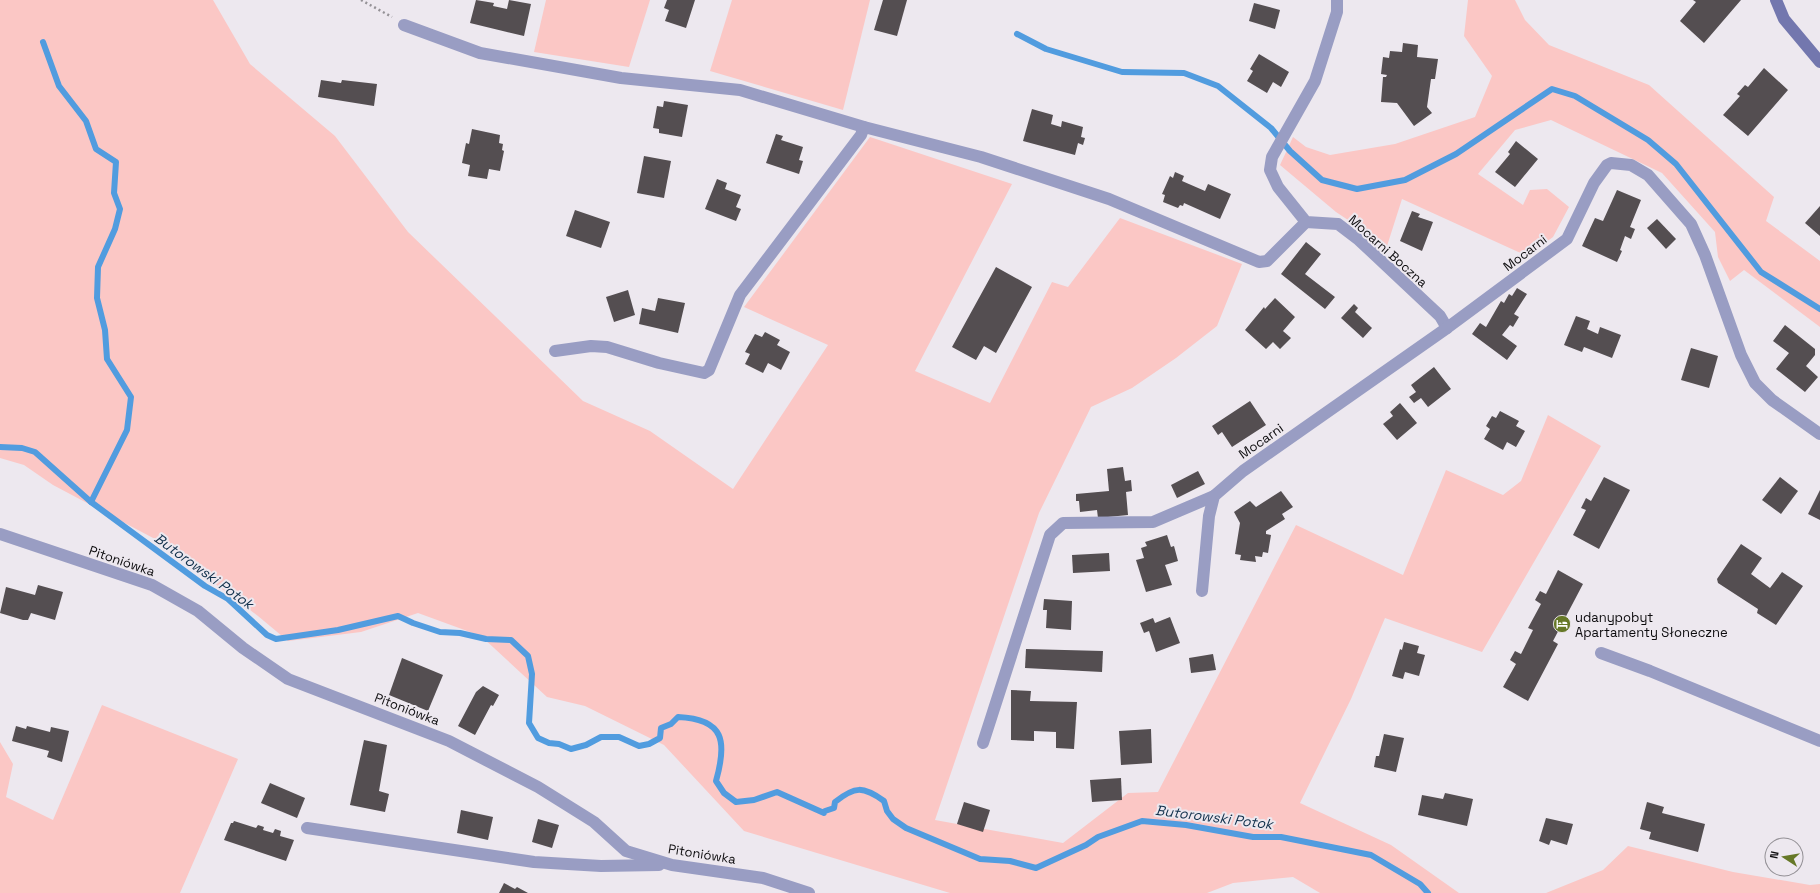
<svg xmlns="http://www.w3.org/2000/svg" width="1820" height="893" font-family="'Space Grotesk',sans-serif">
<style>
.green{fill:#fbc7c5}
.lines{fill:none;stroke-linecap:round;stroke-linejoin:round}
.stream{stroke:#519cdf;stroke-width:6}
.building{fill:#544e51}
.path{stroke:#949196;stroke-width:2.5;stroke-dasharray:2 3;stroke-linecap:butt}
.lane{stroke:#999dc3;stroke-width:12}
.street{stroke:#999dc3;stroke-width:12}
.secondary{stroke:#7377ae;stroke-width:12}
.labels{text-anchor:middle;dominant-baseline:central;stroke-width:4;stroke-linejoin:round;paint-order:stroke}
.street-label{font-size:13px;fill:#0d0c0e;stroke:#ede8ef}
.poi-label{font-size:13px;fill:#0d0c0e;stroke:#ede8ef;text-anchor:start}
.water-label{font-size:14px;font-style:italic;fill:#11304b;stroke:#ede8ef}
</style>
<rect width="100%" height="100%" fill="#ede8ef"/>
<!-- green -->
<g class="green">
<polygon points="0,0 213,0 250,64 335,136 408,232 583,401 650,431 733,489 828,345 744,307 870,137 1012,184 915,371 990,403 1052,282 1068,287 1120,218 1242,264 1217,326 1176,358 1132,388 1091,407 1039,513 935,820 1063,843 1128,793 1158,792 1296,525 1403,575 1446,470 1503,495 1521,481 1548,415 1601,446 1482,652 1385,618 1351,699 1300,803 1391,845 1459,893 1320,893 1293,877 1233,883 1207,893 950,893 744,831 664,745 585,706 547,697 481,636 418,613 361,632 288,641 258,616 155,539 53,485 24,465 0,458"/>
<polygon points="546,0 650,0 629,67 534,52"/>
<polygon points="732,0 870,0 843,110 710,71"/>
<polygon points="1468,0 1515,0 1525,20 1549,45 1649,85 1774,197 1766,221 1820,261 1820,327 1744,270 1730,281 1718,257 1715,232 1662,173 1551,120 1515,130 1478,174 1523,205 1530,190 1547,189 1569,207 1553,237 1527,256 1402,199 1387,246 1336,212 1280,165 1293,137 1306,147 1330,155 1395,144 1475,117 1492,76 1464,36"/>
<polygon points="102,705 238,759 180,893 0,893 0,742 13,764 6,797 53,820"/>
<polygon points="1628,846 1733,872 1810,885 1820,884 1820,893 1546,893 1603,870"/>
</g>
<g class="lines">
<!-- stream -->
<g class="stream">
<polyline points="1017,34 1046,49 1122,72 1184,73 1218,86 1271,128 1290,151 1322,180 1357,189 1405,180 1456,154 1552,89 1575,96 1648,140 1676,164 1761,272 1820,309"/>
<polyline points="43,42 59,86 86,121 96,149 116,162 114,193 120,209 115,229 98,267 97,298 105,330 107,359 131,397 127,430 91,502"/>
<path d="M0,447L22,448L35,452L91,502L205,586L228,599L267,635L276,639L338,630L398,616L413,623L440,632L460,633L486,639L511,640L528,656L532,674L529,723L538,738L549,743L559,744L571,749L586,745L601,737H619L639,746L649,744L660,738L661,728L671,724L678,717C725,719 727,742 716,781L724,793L736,802L754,800L777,792L824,813L825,811L834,808L835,802C855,786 863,786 884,801L887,811L893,819L906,828L980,859L1010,861L1036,868L1086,845L1098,837L1142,821L1186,825L1253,837H1281L1371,855L1420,884L1428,893"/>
</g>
</g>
<!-- building -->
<g class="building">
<polygon points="476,0 494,3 493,6 507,9 509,0 531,4 524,36 470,23"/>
<polygon points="667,0 695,0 686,28 665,21 669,10 664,8"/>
<polygon points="883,0 907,0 897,36 874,30"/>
<polygon points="1693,0 1741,0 1704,43 1680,21 1696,2"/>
<polygon points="1254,3 1280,10 1275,29 1249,21"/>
<polygon points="1403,43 1418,45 1417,57 1438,59 1435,79 1431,79 1427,107 1432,113 1414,126 1397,103 1381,102 1383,77 1386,77 1387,75 1381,74 1383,57 1389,58 1390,51 1402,52"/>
<polygon points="1259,54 1289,72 1281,87 1273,82 1267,93 1247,81 1253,71 1250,69"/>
<polygon points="1764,68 1788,90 1748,136 1723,115 1740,96 1737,94 1745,85 1748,87"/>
<polygon points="321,80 341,83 342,80 377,84 374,106 318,97"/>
<polygon points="664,101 688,105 682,137 659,133 659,129 653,128 657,106 663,107"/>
<polygon points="1032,109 1053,115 1051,124 1061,127 1062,121 1083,127 1081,137 1085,138 1083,145 1078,143 1075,155 1023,141"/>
<polygon points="472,129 500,135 499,143 503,144 502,150 504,151 500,171 489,169 487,179 468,176 470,165 462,163 466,143 469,144"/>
<polygon points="776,134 783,136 781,140 803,147 799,160 803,161 799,174 766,163"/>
<polygon points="1516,141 1538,159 1515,187 1495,172 1510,154 1508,152"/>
<polygon points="644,156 671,161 664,198 637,193"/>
<polygon points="1175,172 1184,176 1182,181 1205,191 1208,184 1231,194 1220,219 1184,203 1183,206 1180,205 1178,208 1163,202 1165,195 1162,194 1170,176 1173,178"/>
<polygon points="717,179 727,183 725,189 741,195 736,207 741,209 736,221 705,209"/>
<polygon points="1617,190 1641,200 1630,227 1635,229 1631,239 1625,236 1620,250 1622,251 1617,262 1582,246 1595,218 1603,221"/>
<polygon points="1820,206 1820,236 1805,223"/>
<polygon points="575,210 610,222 601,248 566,236"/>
<polygon points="1412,211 1420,214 1418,217 1433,222 1422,251 1400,241"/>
<polygon points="1657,219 1676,239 1666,249 1647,228"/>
<polygon points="1306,242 1321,254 1305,274 1335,297 1325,309 1281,274"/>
<polygon points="996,267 1032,287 996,353 984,346 976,360 952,347"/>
<polygon points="1517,288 1527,294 1514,314 1519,317 1513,327 1510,325 1502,335 1517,346 1507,360 1472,334 1480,323 1486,327 1501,301 1504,303 1509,294 1512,296"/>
<polygon points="628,290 635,315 614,322 606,297"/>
<polygon points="658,298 685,303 678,333 639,324 642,308 655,311"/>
<polygon points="1275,298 1295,317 1283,331 1291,338 1280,349 1273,342 1266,349 1245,330 1264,307 1265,309"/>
<polygon points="1354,304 1358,308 1355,312 1372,328 1363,338 1341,318"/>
<polygon points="1576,316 1590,321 1587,329 1598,334 1600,327 1621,335 1612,358 1584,347 1582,352 1564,345"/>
<polygon points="1785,325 1815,349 1815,355 1806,366 1818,377 1805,392 1776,369 1789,353 1773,341"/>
<polygon points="765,332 780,340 777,345 790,352 781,370 768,363 763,373 745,364 750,354 745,352 755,334 762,337"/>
<polygon points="1691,348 1718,356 1709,388 1681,380"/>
<polygon points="1434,367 1451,389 1428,407 1421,398 1414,403 1409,397 1416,392 1411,385"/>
<polygon points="1250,401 1266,425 1232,447 1222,432 1218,435 1212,426"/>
<polygon points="1400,403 1417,423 1397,440 1383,424 1393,416 1390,412"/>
<polygon points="1500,411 1519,421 1516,426 1525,431 1516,447 1507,442 1503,450 1484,439 1490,429 1486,426 1492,416 1496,418"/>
<polygon points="1123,467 1125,481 1131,480 1132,491 1126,492 1128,515 1098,518 1097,510 1080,512 1079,501 1076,501 1076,494 1109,491 1107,469"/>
<polygon points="1198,471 1205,484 1177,498 1171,485"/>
<polygon points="1604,477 1630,490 1599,549 1573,535 1586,510 1581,508 1586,498 1591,501"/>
<polygon points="1780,477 1798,491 1781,514 1762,500"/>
<polygon points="1820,490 1820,520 1808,514"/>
<polygon points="1281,491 1293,507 1282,514 1285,519 1266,531 1266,534 1271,535 1268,553 1263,552 1262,557 1255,556 1256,562 1240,560 1241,555 1235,554 1240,523 1234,512 1250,501 1256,507"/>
<polygon points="1167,535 1171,547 1174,546 1178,561 1165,565 1172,585 1146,592 1136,560 1144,558 1141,548 1147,546 1145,542"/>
<polygon points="1741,544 1762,558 1751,574 1770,588 1782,572 1803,586 1776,625 1757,613 1758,609 1718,583 1717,579"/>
<polygon points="1109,553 1110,571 1073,573 1072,555"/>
<polygon points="1558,570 1583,584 1553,641 1558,644 1528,701 1503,687 1516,664 1510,660 1515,651 1521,654 1533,630 1528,628 1541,604 1535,600 1540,591 1546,594"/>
<polygon points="38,585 63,592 55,620 31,613 28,620 23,620 0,613 6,587 35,595"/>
<polygon points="1044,599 1072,601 1071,630 1046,628 1047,610 1043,610"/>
<polygon points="1170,617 1180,643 1156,652 1149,631 1144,633 1140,623 1153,618 1155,623"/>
<polygon points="1404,642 1419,646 1417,653 1425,655 1419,676 1405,672 1403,679 1392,676 1400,649 1402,650"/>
<polygon points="1026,649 1103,651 1102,672 1025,668"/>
<polygon points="1213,654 1216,670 1191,673 1189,658"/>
<polygon points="402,658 443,675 428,711 389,695"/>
<polygon points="483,686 499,695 493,706 491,705 475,735 458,726 476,692"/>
<polygon points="1011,690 1031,691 1030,701 1077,702 1074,749 1056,748 1056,732 1034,731 1034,741 1011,740"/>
<polygon points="16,726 26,729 27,726 50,732 51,727 69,731 62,762 47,757 49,751 12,741"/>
<polygon points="1151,729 1152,763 1121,765 1119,731"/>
<polygon points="1384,734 1404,738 1396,772 1374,767 1376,756 1379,756"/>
<polygon points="364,740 387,745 379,791 389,794 385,812 350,805"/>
<polygon points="1121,778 1122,800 1092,802 1090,780"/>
<polygon points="270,783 305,798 297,818 261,803"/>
<polygon points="1445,793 1473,799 1467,826 1418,815 1422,795 1443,799"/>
<polygon points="964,802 990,810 983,832 957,824"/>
<polygon points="1647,802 1664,807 1662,813 1705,824 1698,852 1649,839 1651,832 1640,829"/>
<polygon points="461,810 493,817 488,840 457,833"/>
<polygon points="1546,818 1573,824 1567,845 1551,840 1549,845 1539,841"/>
<polygon points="538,819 559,825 552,848 532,842"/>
<polygon points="234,821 256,828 258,825 264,827 263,830 273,833 275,829 281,831 280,836 294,840 286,861 224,840 231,823 233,823"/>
<polygon points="504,883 515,889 517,887 528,893 499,893"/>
</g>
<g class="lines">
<!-- path -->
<polyline class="path" points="361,0 392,17"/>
<!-- lane -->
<g class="lane">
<polyline points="555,351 591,346 607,347 659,363 704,373 709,370 740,295 861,135 864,127"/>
<polyline points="1601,653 1650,671 1820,741"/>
<polyline points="983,743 1050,535 1063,523 1153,522 1214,496"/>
</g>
<!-- street -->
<g class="street">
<polyline points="1337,0 1337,12 1315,81 1272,157 1270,170 1278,187 1306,222 1338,224 1359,240 1440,316 1447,328"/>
<polyline points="404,25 480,53 621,78 740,90 864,127 981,157 1109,199 1259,262 1267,261 1306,222"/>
<polyline points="0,534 152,585 198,611 243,648 288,679 449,741 538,787 594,822 626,851 672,865 763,878 809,893"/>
<polyline points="1202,591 1209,516 1214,496 1243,471 1447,328 1567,239 1594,183 1607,165 1611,163 1631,165 1648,175 1691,224 1705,255 1741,355 1755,383 1772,400 1820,434"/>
<polyline points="307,828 534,862 601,866 659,865"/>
</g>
<!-- secondary -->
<polyline class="secondary" points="1776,0 1784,19 1820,62"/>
</g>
<!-- icons -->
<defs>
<symbol id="hotel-disc" viewBox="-11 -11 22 22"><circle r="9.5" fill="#667827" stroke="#ede8ef"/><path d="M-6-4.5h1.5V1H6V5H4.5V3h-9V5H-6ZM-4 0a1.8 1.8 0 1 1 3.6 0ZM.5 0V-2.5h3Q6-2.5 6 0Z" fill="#fff"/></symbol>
</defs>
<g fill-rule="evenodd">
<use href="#hotel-disc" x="1552" y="614" width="20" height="20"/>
</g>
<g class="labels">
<!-- street labels -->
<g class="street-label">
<text transform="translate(1388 251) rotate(42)">Mocarni Boczna</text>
<text transform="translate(1525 253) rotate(-37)">Mocarni</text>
<text transform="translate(1261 441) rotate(-35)">Mocarni</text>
<text transform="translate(122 561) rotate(19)">Pitoniówka</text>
<text transform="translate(407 709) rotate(21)">Pitoniówka</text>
<text transform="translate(702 854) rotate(9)">Pitoniówka</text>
</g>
<!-- poi labels -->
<g class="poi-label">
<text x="1575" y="617">udanypobyt<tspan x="1575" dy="15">Apartamenty Słoneczne</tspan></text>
</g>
<!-- water labels -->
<g class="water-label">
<text transform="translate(204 571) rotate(36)">Butorowski Potok</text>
<text transform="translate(1214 817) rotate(7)">Butorowski Potok</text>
</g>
</g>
<!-- north arrow -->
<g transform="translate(1784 857) rotate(282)"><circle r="19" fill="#ede8ef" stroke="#939095"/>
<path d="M0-3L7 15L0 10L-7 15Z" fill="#667827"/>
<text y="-6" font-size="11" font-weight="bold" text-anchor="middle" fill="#0d0c0e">N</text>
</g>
</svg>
